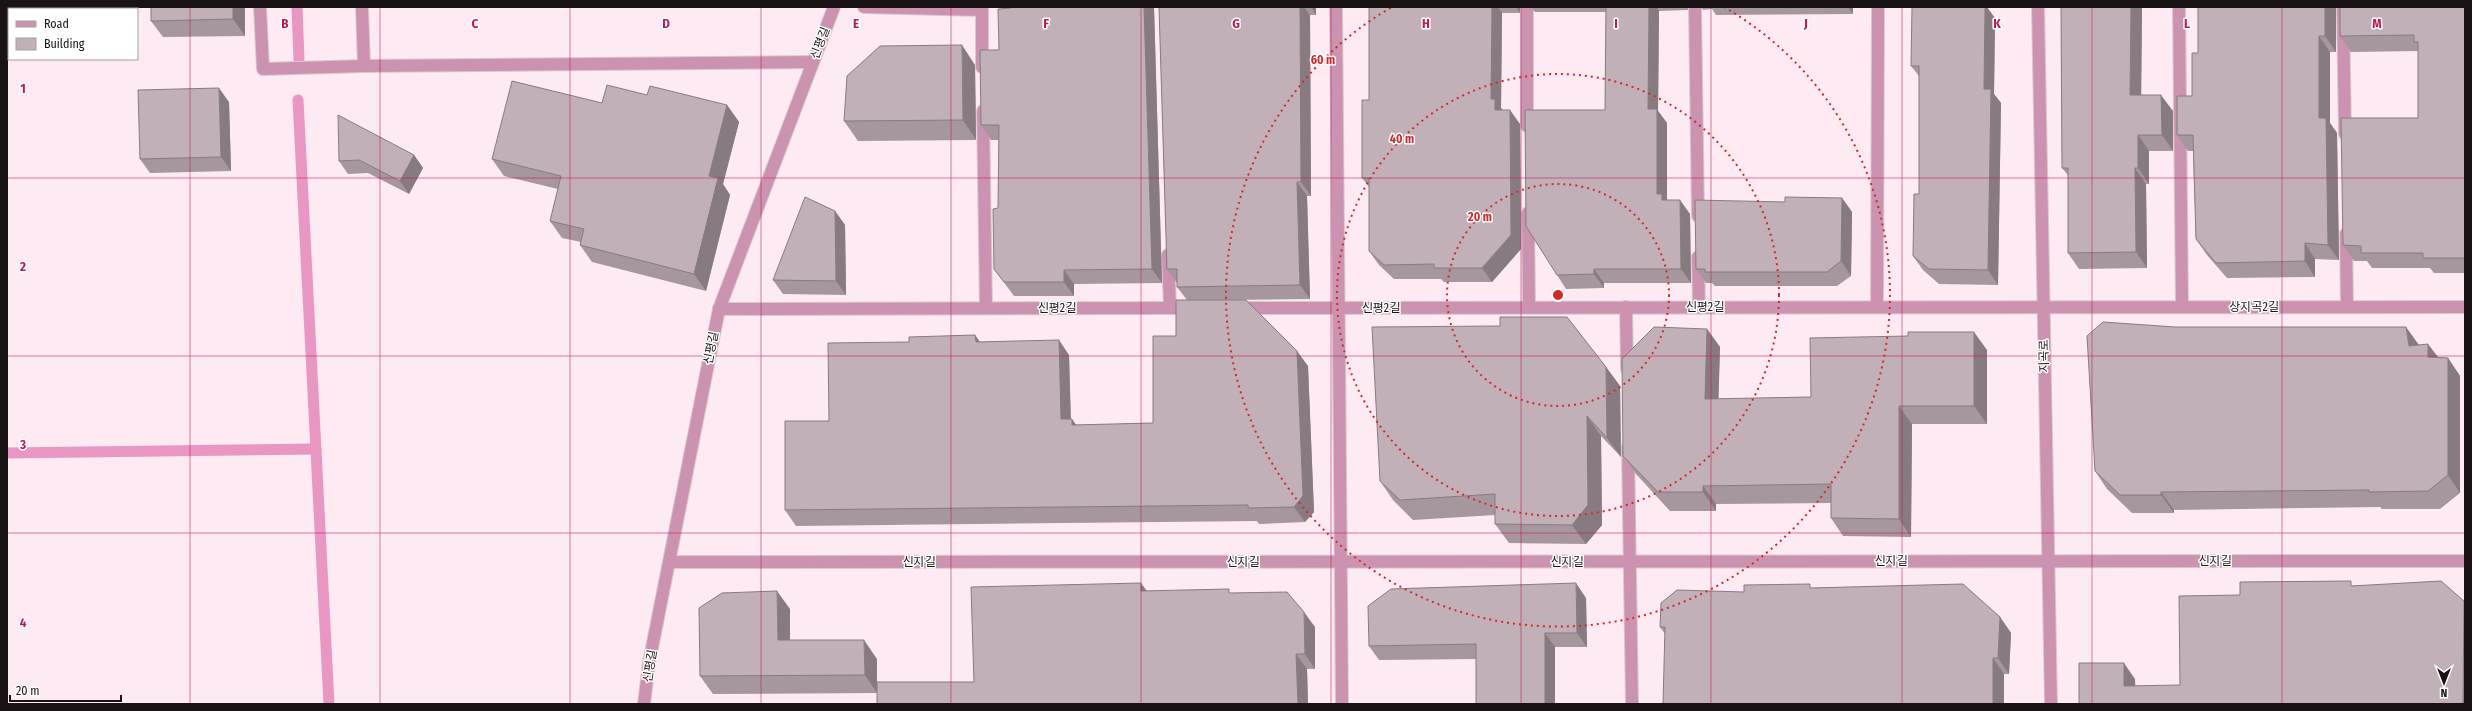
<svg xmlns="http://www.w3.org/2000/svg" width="2472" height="711" font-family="'Fira Sans Condensed','Noto Sans KR',sans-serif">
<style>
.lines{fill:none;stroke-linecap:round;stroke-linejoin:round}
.stream{stroke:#e997c2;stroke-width:11}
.minor-casing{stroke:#d9c8d0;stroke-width:14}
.minor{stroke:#cb93b0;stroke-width:12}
.wall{fill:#a6979e}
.shaded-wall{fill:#877b81}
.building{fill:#c1b0b8;stroke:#877b81}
.grid{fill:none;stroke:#c2185b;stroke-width:1;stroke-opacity:0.55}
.ring{fill:none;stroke:#d62828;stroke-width:2;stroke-dasharray:2 4}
.labels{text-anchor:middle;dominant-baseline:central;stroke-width:3;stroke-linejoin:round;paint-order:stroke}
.street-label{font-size:12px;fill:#191316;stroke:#fff}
.grid-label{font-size:13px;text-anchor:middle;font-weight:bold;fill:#c2185b;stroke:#fff;stroke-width:3;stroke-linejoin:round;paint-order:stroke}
.centre{fill:#d62828;stroke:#fff;stroke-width:2}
.ring-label{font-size:12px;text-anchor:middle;font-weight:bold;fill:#d62828;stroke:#fff;stroke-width:3;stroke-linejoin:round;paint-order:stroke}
</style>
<rect width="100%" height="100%" fill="#fdeaf3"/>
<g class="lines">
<!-- stream -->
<g class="stream">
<polyline points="297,7 299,60"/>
<polyline points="298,100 329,704"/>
<polyline points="7,453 316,449"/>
</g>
<defs>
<g id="minor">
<polyline points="260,7 263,69 364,66"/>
<polyline points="362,7 364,66 813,62"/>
<polyline points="864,7 981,10"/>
<polyline points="1336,7 1342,704"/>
<polyline points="1527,7 1527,126"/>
<polyline points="1695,7 1698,216"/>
<polyline points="2038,7 2051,704"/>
<polyline points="2179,7 2182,307"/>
<polyline points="2343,7 2345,134"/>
<polyline points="982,67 982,7"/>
<polyline points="983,111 986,308"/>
<polyline points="1528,213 1529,307"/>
<polyline points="2346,234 2347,307"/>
<polyline points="1168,255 1170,308"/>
<polyline points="1698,257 1699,307"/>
<polyline points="1626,307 1627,369"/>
<polyline points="1877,307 1878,7"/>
<polyline points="1238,308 2465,307"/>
<polyline points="719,309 1192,308"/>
<polyline points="1628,447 1632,704"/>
<polyline points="669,562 2465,561"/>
<polyline points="644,704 649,663 719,309 834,7"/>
</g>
</defs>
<!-- minor casing -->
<use href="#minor" class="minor-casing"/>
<!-- minor -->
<use href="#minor" class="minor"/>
</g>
<!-- wall -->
<g class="wall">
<polygon points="245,7 245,36 163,37 151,21"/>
<polygon points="1154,7 1162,283 1074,284 1074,296 1014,296 994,269 998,208 999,140 991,140 981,125 999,50"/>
<polygon points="1159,7 1316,7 1316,15 1310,15 1311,196 1307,196 1310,299 1224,300 1308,366 1314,512 1305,522 1259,524 1257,521 796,526 785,510 829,421 909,342 975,335 980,342 1069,355 1071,419 1076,425 1153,423 1176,336 1187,300 1177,287 1177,283 1167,269"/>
<polygon points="1369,7 1520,7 1520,13 1502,13 1501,108 1520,124 1521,249 1492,282 1444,282 1441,279 1394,279 1379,265 1369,251 1369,187 1362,178 1369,100"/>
<polygon points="1531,7 1688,7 1688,10 1659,11 1658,111 1667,123 1667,200 1690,214 1691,283 1604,283 1604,288 1566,289 1557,275 1605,110 1606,12 1535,12"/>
<polygon points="1701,7 1853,7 1853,14 1716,15 1712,9 1703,10"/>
<polygon points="2061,7 2142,7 2141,95 2173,111 2173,151 2149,151 2149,184 2146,184 2147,268 2079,269 2068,253 2068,175 2062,168"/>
<polygon points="2198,7 2336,7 2336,52 2330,52 2330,123 2337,133 2339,260 2315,259 2315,277 2227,278 2207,255 2196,239 2193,151 2188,151 2177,135 2192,96 2198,53"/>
<polygon points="2465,7 2465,273 2434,273 2430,268 2372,268 2367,261 2354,261 2343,245 2418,118 2418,51 2351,52 2340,36"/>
<polygon points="1995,18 1994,94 2001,103 1998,285 1939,284 1923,270 1913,256 1919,194 1919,76 1911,66"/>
<polygon points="975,65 976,140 858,141 844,121"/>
<polygon points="229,102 231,171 150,173 140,159"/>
<polygon points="602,103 727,105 739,122 723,184 730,195 706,291 592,262 580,245 581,242 562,238 550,221 558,189 504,176 492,159"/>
<polygon points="414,155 423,168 409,194 368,173 348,174 339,161"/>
<polygon points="1842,198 1852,212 1851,276 1837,286 1715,286 1712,283 1706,283 1696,269 1785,202"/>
<polygon points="835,211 845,225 846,295 783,294 773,280"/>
<polygon points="1500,326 1606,367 1620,386 1621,457 1601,436 1602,525 1586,544 1509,543 1495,524 1495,515 1413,520 1393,500 1380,481"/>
<polygon points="1707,329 1720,347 1718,399 1811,397 1987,350 1987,424 1912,424 1911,537 1843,536 1831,518 1831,503 1716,504 1716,511 1670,511 1636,474 1623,456"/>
<polygon points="2419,345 2438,357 2448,358 2460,376 2460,493 2440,509 2382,509 2380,507 2174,510 2174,513 2132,513 2107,489 2095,471"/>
<polygon points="1813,588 2000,617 2011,633 2009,674 2004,674 2004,704 1665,634 1660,627 1744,592"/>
<polygon points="1146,591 1232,593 1315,627 1315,669 1307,669 1308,704 877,704 877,693 713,694 700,676 790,609 790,640 877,659 877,691 974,682"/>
<polygon points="1586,598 1587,647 1555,647 1555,704 1476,659 1379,660 1369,646"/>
</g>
<!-- shaded-wall -->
<g class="shaded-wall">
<rect x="84" y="7" width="11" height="2"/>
<polygon points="233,7 245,7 245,36 233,19"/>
<polygon points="1144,7 1154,7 1162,283 1152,269"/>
<polygon points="1300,7 1304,7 1310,15 1311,196 1301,182"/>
<polygon points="1311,7 1316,7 1316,15"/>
<polygon points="1492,7 1498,7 1502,13 1501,108 1505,114 1495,110 1491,99"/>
<polygon points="1516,7 1520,7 1520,13"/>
<polygon points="1649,7 1657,7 1659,11 1658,111 1667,123 1667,202 1672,214 1657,194 1648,109"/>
<polygon points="1848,7 1853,7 1853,14"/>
<polygon points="1985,7 1987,7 1995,18 1994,94 2001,103 1998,285 1988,270 1984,89"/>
<polygon points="2131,7 2142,7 2141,111 2130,95"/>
<polygon points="2325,7 2336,7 2336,52 2325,36"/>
<polygon points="2319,36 2330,52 2330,123 2337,133 2339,260 2328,245 2319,118"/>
<polygon points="962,45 975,65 976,140 963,120"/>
<polygon points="219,88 229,102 231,171 221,157"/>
<polygon points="2161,95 2173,111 2173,151 2162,135"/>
<polygon points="727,105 739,122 723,184 730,195 706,291 694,274 709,176"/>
<polygon points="1510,110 1520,124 1521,249 1492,282 1482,268"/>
<polygon points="2138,135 2149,151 2149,184 2138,168"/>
<polygon points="414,155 423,168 409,194 400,181"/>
<polygon points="2135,168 2146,184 2147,268 2136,252"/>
<polygon points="1297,182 1307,196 1310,299 1300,285"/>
<polygon points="1842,198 1852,212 1851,276 1841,261"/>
<polygon points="1680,200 1690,214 1691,283 1681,269"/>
<polygon points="835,211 845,225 846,295 836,281"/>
<polygon points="2305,243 2315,259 2315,277 2305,261"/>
<polygon points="1594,269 1604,283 1604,288 1594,274"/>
<polygon points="1064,270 1074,284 1074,296 1064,282"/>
<polygon points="2406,327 2419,345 2409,346"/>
<polygon points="1707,329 1720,347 1718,417 1705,399"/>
<polygon points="1974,332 1987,350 1987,424 1974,406"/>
<polygon points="975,335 986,351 976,342"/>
<polygon points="1059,340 1069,355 1071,435 1061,419"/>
<polygon points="2428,344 2441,361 2428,357"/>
<polygon points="1297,351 1308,366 1314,512 1305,522 1294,507"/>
<polygon points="2448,358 2460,376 2460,493 2448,475"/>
<polygon points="1606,367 1620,386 1621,457 1607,438"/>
<polygon points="1899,406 1912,424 1911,537 1899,519"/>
<polygon points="1587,416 1601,436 1602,525 1586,544 1572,525"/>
<polygon points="1072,419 1083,435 1072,425"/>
<polygon points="1703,486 1716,504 1716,511 1703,492"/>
<polygon points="2161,492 2174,510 2174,513 2161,495"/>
<polygon points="1141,583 1152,598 1141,591"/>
<polygon points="1576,583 1586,598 1587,647 1577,633"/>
<polygon points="777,591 790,609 790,659 778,640"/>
<polygon points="2464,601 2465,602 2465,704 2463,704"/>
<polygon points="1304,612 1315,627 1315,669 1305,654"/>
<polygon points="2000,617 2011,633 2009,674 1998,658"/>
<polygon points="1545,633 1555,647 1555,704 1545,704"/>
<polygon points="864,640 877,659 877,693 865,675"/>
<polygon points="1296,654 1307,669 1308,704 1298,704"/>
<polygon points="1993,658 2004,674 2004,704 1993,704"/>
<polygon points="2124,663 2135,679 2136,702 2124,686"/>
</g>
<!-- building -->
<g class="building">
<rect x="34" y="7" width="50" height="2"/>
<polygon points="151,7 233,7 233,19 151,21"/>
<polygon points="1011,7 1144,7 1152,269 1064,270 1064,282 1004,282 994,269 993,209 998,208 999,125 981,125 980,50 999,50 998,9 1011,8"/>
<polygon points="1159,7 1300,7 1301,182 1297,182 1300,285 1177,287 1177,269 1167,269"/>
<polygon points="1369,7 1492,7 1491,99 1495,99 1495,110 1510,110 1511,235 1482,268 1434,268 1434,264 1384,265 1369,251 1369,178 1362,178 1362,100 1369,100"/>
<polygon points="1606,7 1649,7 1648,109 1657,109 1657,194 1662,194 1662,200 1680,200 1681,269 1594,269 1594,274 1557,275 1526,226 1525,110 1605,110"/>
<polygon points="1912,7 1985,7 1984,89 1991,89 1988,270 1929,269 1913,256 1914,194 1919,194 1919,66 1911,66"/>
<polygon points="2061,7 2131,7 2130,95 2161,95 2162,135 2138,135 2138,168 2135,168 2136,252 2068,253 2068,168 2062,168"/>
<polygon points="2198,7 2325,7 2325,36 2319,36 2319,118 2326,118 2328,245 2305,243 2305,261 2216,263 2196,239 2193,135 2177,135 2177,96 2192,96 2192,53 2198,53"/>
<polygon points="2340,7 2465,7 2465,258 2423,258 2423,253 2361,253 2361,246 2343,245 2341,118 2418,118 2418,42 2414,42 2414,35 2340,36"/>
<polygon points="962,45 963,120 844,121 847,76 880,46"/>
<polygon points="512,81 602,103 607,85 647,95 650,86 727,105 709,176 718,178 694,274 580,245 584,229 550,221 561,176 492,159"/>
<polygon points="219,88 221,157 140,159 138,90"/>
<polygon points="338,115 414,155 400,181 359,160 339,161"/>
<polygon points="805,197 835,211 836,281 773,280"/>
<polygon points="1785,197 1842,198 1841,261 1827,272 1705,272 1705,269 1696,269 1695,200 1785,202"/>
<polygon points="1176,300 1246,300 1297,351 1303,496 1294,507 1248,508 1248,505 785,510 785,421 829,421 828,343 909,342 909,337 975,335 976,342 1059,340 1061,419 1072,419 1072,425 1153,423 1153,336 1176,336"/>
<polygon points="1500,317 1567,317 1606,367 1607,438 1587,416 1588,505 1572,525 1495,524 1495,494 1400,500 1380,481 1372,327 1500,326"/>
<polygon points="2103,322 2175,327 2406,327 2409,346 2428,344 2428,357 2448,358 2448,475 2428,491 2369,492 2369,490 2161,492 2161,495 2120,495 2095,471 2087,336"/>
<polygon points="1654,327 1707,329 1705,399 1811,397 1810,338 1908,336 1908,332 1974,332 1974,406 1899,406 1899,519 1831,518 1831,484 1703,486 1703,492 1658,492 1623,456 1622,359"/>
<polygon points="2351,581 2351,586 2441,581 2464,601 2463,704 2079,704 2079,663 2124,663 2124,686 2180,685 2179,596 2240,595 2240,582"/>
<polygon points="1141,583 1141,591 1229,589 1229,593 1287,592 1304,612 1305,654 1296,654 1298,704 877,704 877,682 974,682 971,587"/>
<polygon points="1576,583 1577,633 1545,633 1545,704 1476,704 1476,644 1369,646 1368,606 1391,589"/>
<polygon points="1810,584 1810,588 1963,584 2000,617 1998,658 1993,658 1993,704 1663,704 1665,627 1660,627 1661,603 1677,590 1744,592 1744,585"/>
<polygon points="777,591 778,640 864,640 865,675 700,676 699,608 722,593"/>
</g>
<!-- grid -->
<path class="grid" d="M190,7V704M380,7V704M570,7V704M761,7V704M951,7V704M1141,7V704M1331,7V704M1521,7V704M1711,7V704M1902,7V704M2092,7V704M2282,7V704M7,178H2465M7,356H2465M7,533H2465"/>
<!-- distance rings -->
<g class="ring">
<circle cx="1558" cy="295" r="111"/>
<circle cx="1558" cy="295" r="221"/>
<path d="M1724 7A332 332 0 1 1 1392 7"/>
</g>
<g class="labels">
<!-- street labels -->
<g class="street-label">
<text transform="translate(820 43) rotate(-69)">신평길</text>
<text x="1705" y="307">신평2길</text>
<text x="2254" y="307">상지곡2길</text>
<text x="1057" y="308">신평2길</text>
<text x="1381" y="308">신평2길</text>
<text transform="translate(711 348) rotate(-79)">신평길</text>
<text transform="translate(2044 356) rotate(-91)">지곡로</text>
<text x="1891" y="561">신지길</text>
<text x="2215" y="561">신지길</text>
<text x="919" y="562">신지길</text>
<text x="1243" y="562">신지길</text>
<text x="1567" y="562">신지길</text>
<text transform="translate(650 666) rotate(-81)">신평길</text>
</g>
</g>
<g class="grid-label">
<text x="285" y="28">B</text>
<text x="475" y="28">C</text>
<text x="666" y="28">D</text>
<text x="856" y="28">E</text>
<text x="1046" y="28">F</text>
<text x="1236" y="28">G</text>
<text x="1426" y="28">H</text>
<text x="1616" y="28">I</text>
<text x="1806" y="28">J</text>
<text x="1997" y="28">K</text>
<text x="2187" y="28">L</text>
<text x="2377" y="28">M</text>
<text x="23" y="93">1</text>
<text x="23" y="271">2</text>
<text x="23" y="449">3</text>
<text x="23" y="627">4</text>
</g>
<circle cx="1558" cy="295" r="6" class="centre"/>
<g class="ring-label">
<text x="1323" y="64">60 m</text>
<text x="1402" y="143">40 m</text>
<text x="1480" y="221">20 m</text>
</g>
<!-- border -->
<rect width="2472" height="711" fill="none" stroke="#191316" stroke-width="16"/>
<!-- legend -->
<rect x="8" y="8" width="130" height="52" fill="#ffffff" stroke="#a3a1a2"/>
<rect x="16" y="21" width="20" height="6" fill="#cb93b0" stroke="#a3a1a2"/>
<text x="44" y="28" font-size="12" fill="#191316">Road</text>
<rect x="16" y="38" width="20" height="12" fill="#c1b0b8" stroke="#a3a1a2"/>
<text x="44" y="48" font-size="12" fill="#191316">Building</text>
<!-- north arrow -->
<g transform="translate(2444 683) rotate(180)" stroke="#ffffff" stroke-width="3" paint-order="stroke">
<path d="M0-3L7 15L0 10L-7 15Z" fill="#191316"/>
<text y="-6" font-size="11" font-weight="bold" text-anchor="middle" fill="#191316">N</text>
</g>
<!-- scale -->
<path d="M10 695v6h111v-6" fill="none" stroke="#191316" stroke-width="2"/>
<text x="16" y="695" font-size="12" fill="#191316" stroke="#ffffff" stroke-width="3" paint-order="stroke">20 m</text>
</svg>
